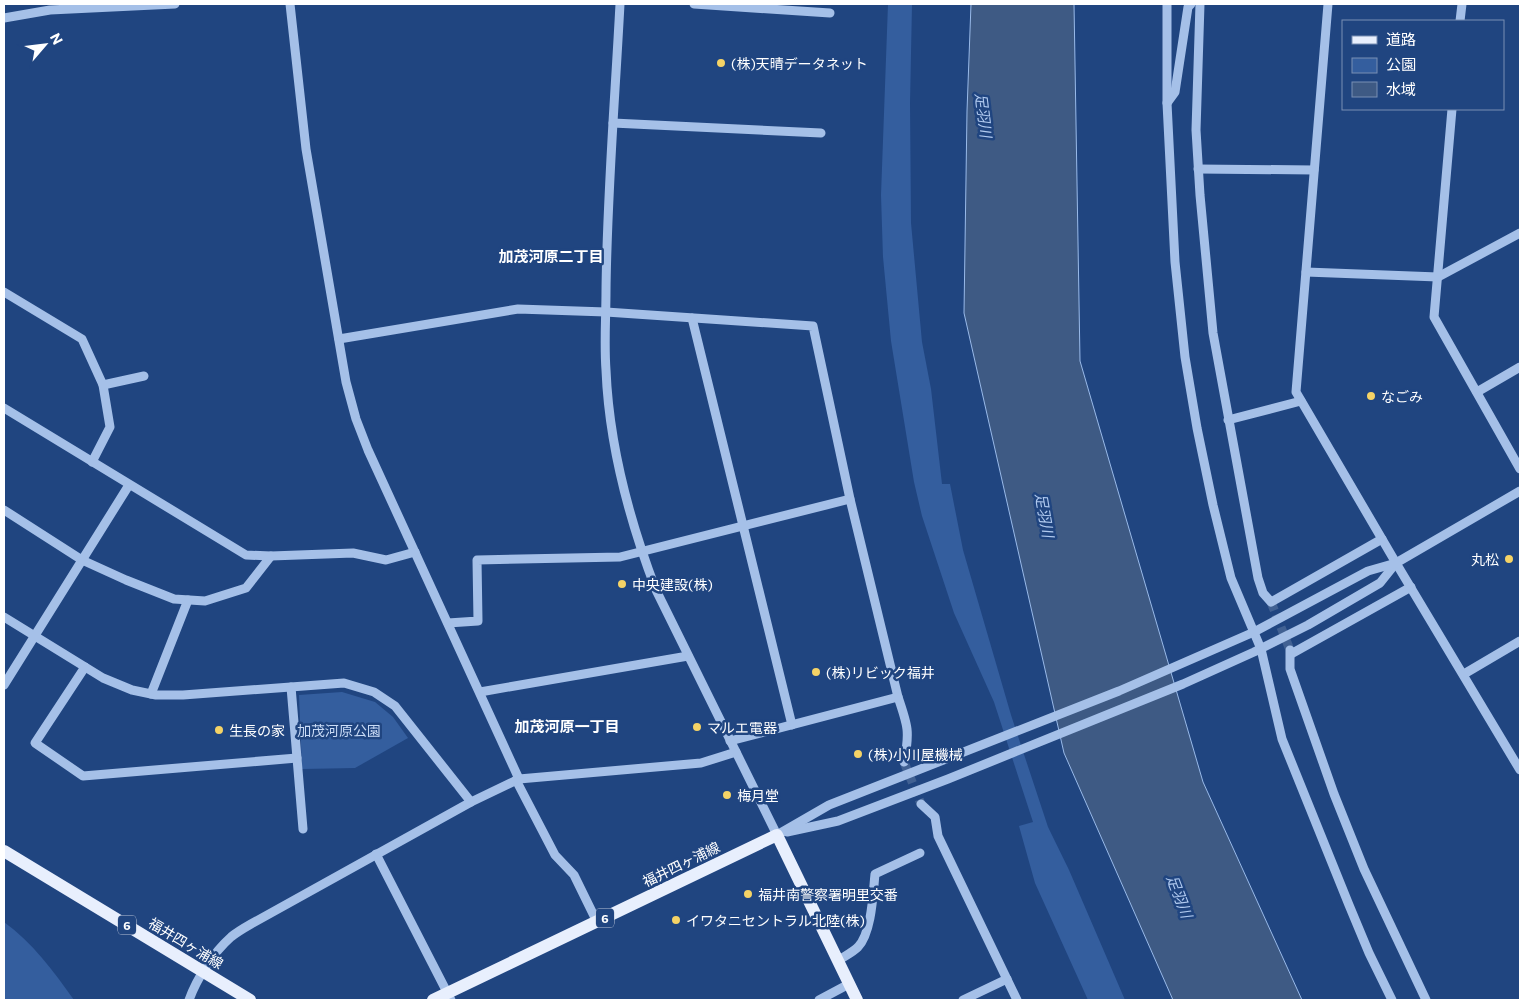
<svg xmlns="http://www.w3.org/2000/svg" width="1524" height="1004" font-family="Commissioner,'Noto Sans JP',sans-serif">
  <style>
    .green { fill: #345e9e }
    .water { fill: #3e5a84; stroke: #99bae9 }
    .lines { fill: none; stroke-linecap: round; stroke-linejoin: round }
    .minor-tunnel { stroke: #416193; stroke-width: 9; stroke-dasharray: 9 4.5; stroke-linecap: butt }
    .minor { stroke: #a5c0e8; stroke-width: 9 }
    .major { stroke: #e8effd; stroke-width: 12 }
    .poi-dot { fill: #f5d366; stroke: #204580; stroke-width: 2 }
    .labels { text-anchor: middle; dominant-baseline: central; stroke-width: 5; stroke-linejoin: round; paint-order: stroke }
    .shield { fill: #204580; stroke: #bcc7d9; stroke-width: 1 }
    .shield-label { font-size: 12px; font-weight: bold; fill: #fff }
    .poi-label { font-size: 14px; fill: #fff; stroke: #204580; text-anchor: start }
    .park-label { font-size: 14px; fill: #c9dbf6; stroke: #204580 }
    .street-label { font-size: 14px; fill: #fff; stroke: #204580 }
    .water-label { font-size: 15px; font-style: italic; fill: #b1caef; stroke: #204580 }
    .neighbourhood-label { font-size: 15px; font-weight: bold; fill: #fff; stroke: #204580 }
  </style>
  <rect width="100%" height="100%" fill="#204580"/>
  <g class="green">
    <polygon points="888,4 912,4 910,103 911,223 922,342 931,389 942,484 950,484 963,550 1011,715 1048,827 1069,870 1125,1000 1088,1000 1035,883 1019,826 1033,822 994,702 954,613 922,516 914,482 891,341 883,257 881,195"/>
    <polygon points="342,692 375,702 393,717 408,738 355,768 302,769 299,695"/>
    <path d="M4,922C32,942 54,972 74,1000H4Z"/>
  </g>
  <polygon class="water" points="971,4 1074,4 1080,361 1203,782 1302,1000 1173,1000 1064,753 964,313 967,111"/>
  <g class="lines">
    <g class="minor-tunnel">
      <polyline points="1271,602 1290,650"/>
      <polyline points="904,762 921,804"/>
    </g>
    <g class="minor">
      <polyline points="290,4 306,149 346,382 356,419 368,450 519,779"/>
      <path d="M620,4C615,99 607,195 606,291C606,317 604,344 606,370C609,444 630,522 656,590L777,835"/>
      <polyline points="694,4 830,13"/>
      <polyline points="1167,4 1167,103 1175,262 1185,357 1197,428 1213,505 1231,578 1261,649 1282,739 1349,905 1369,953 1392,1000"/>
      <polyline points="1200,4 1196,130 1200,195 1213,333 1258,578 1263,593 1271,602 1382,539"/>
      <polyline points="1328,4 1296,392 1396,563 1520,770"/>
      <polyline points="4,18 50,10 175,4"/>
      <polyline points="1460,21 1462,4"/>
      <polyline points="1167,103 1175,92 1188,7 1191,4"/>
      <polyline points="1452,109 1434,317 1520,469"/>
      <polyline points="613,123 821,133"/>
      <polyline points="1198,169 1314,170"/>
      <polyline points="1306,272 1438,277 1520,233"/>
      <polyline points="4,292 82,339 103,385 110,427 92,462"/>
      <polyline points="692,318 792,725"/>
      <path d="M339,339L518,309L606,312L813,326L850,499L898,697C908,726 910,732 904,762"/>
      <polyline points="103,385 144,376"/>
      <polyline points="1477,392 1520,367"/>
      <polyline points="4,408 246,555 271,556 353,553 386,560 415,552"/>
      <polyline points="1228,420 1301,401"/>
      <polyline points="4,510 82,560 126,580 174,599 205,601 246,588 271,556"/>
      <polyline points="4,617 103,678 132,690 156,695 183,695 344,683 374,692 395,706 471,802"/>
      <polyline points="448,623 478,621 477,560 620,557 850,499"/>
      <polyline points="1290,650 1290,669 1334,794 1364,869 1426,1000"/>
      <polyline points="1291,654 1411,587"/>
      <polyline points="85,667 35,743 83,776 297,758"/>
      <polyline points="1464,674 1520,641"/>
      <polyline points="4,685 129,485"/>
      <polyline points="291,687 303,829"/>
      <polyline points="480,692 688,656"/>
      <polyline points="151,694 188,600"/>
      <polyline points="730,741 898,697"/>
      <polyline points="516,780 555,855 574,875 597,922"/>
      <polyline points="921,804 935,817 938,836 1017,1000"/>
      <polyline points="787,832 838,821 948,779 1183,684 1254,652 1308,625 1380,583 1396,563"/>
      <polyline points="777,835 829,805 1119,691 1254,632 1368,571 1396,563 1520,491"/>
      <polyline points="376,854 451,1000"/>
      <path d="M839,960C845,956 853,952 858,947C872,932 873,893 875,874L920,853"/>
      <path d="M189,1000C197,978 213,953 231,937C237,932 244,928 251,924L471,802L519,779L701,763L736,752"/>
      <polyline points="819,1000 849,984"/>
      <polyline points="963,1000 1007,979"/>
    </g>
    <g class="major">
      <polyline points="4,851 250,1000"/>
      <polyline points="433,1000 777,835 857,1000"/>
    </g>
  </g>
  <g class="poi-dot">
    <circle cx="721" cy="63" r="5"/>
    <circle cx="1371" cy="396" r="5"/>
    <circle cx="1509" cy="559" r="5"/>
    <circle cx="622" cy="584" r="5"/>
    <circle cx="816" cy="672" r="5"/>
    <circle cx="697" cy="727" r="5"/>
    <circle cx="219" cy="730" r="5"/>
    <circle cx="858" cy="754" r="5"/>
    <circle cx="727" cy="795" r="5"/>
    <circle cx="748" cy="894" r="5"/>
    <circle cx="676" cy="920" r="5"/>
  </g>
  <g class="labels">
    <g class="shield">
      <rect x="596" y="908.5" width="18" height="19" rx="4"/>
      <rect x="118" y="915.5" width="18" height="19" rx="4"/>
    </g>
    <g class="shield-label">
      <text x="605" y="918">6</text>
      <text x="127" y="925">6</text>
    </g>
    <g class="poi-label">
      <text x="731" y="63">(株)天晴データネット</text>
      <text x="1381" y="396">なごみ</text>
      <text x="1499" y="559" text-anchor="end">丸松</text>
      <text x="632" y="584">中央建設(株)</text>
      <text x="826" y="672">(株)リビック福井</text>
      <text x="707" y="727">マルエ電器</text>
      <text x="229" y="730">生長の家</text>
      <text x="868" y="754">(株)小川屋機械</text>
      <text x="737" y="795">梅月堂</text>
      <text x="758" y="894">福井南警察署明里交番</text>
      <text x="686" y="920">イワタニセントラル北陸(株)</text>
    </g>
    <g class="park-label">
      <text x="339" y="730">加茂河原公園</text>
    </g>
    <g class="street-label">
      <text transform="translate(681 864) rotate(-26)">福井四ヶ浦線</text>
      <text transform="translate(186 943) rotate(31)">福井四ヶ浦線</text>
    </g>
    <g class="water-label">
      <text transform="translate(984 115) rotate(83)">足羽川</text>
      <text transform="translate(1045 515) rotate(80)">足羽川</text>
      <text transform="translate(1180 896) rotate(69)">足羽川</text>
    </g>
    <g class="neighbourhood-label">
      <text x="551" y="256">加茂河原二丁目</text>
      <text x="567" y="726">加茂河原一丁目</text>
    </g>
  </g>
  <rect width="1524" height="1004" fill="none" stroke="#ffffff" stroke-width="10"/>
  <rect x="1342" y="20" width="162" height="90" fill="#204580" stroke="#798fb3"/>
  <rect x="1352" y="36" width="25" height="8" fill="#e8effd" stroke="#798fb3"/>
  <text x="1386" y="45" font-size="15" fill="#ffffff">道路</text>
  <rect x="1352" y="58" width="25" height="15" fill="#345e9e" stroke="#798fb3"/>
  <text x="1386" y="70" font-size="15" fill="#ffffff">公園</text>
  <rect x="1352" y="82" width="25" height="15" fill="#3e5a84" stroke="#798fb3"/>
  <text x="1386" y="95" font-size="15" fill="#ffffff">水域</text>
  <g transform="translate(45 45) rotate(62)" stroke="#204580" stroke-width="4" paint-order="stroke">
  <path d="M0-4L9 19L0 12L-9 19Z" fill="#ffffff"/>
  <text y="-8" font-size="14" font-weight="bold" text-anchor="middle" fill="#ffffff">N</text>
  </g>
</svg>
